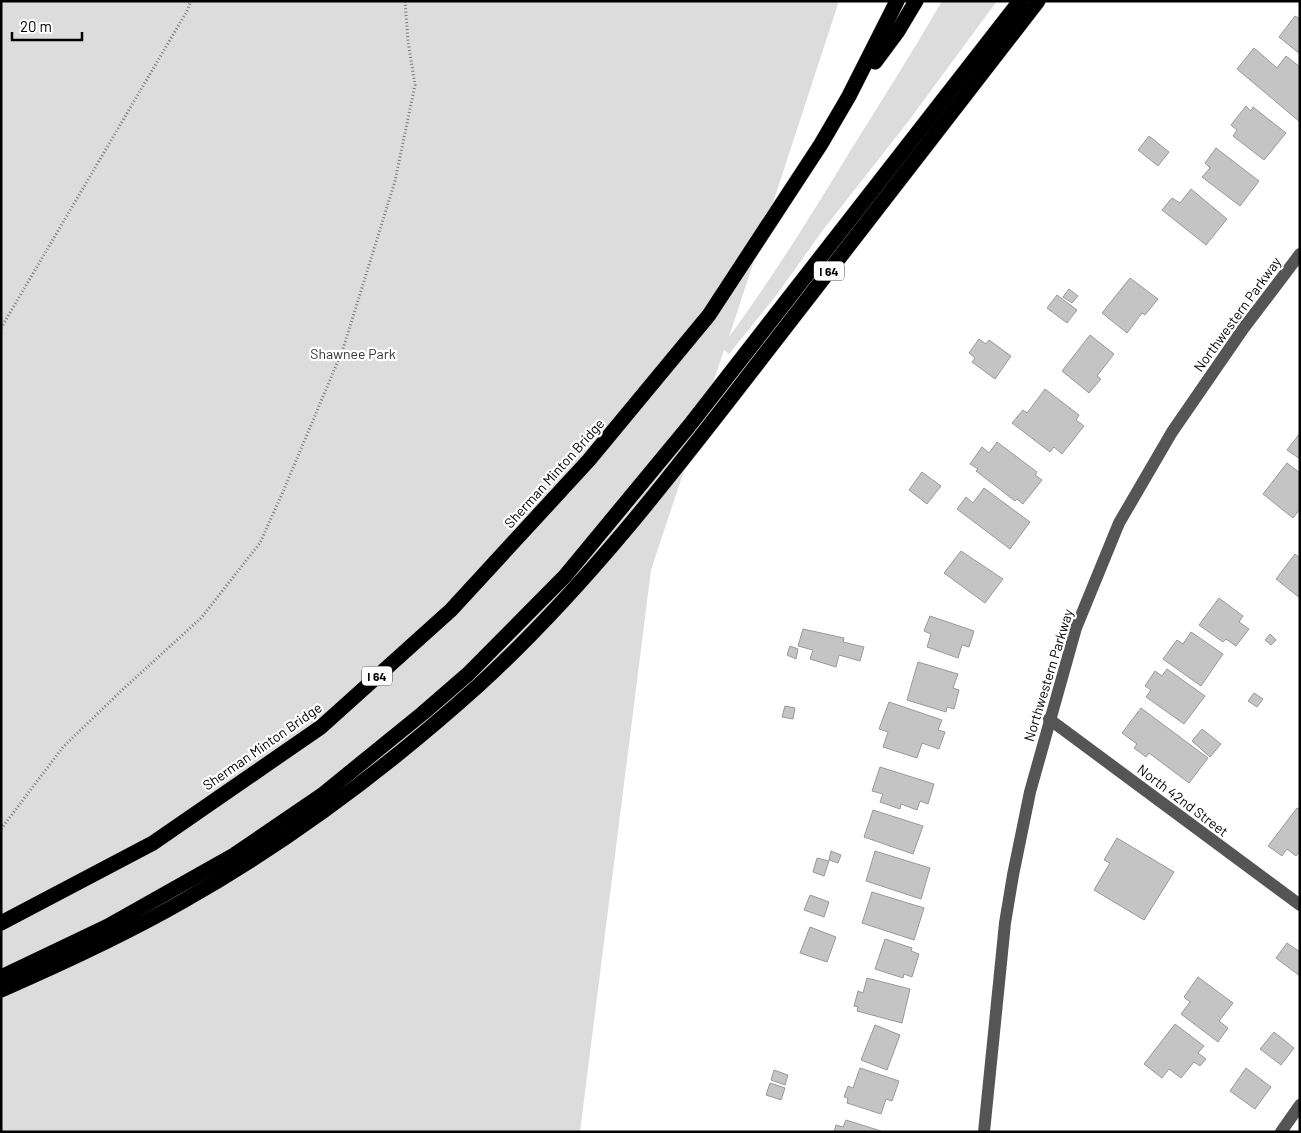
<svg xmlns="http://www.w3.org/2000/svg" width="1301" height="1133" font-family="Barlow,sans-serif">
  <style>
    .green { fill: #dcdcdc }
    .building { fill: #c4c4c4; stroke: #999 }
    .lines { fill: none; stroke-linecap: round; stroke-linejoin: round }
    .highway-casing { stroke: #dbdbdb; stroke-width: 16 }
    .path { stroke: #777; stroke-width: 3; stroke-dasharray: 1 2.5; stroke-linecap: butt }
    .minor { stroke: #555; stroke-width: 12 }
    .highway { stroke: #000; stroke-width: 15 }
    .labels { text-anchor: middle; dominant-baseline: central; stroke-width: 4.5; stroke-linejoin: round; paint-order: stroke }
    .shield { fill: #fff; stroke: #4c4c4c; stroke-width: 1 }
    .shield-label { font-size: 12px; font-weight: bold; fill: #000 }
    .street-label { font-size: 14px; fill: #000; stroke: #fff }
    .park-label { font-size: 14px; fill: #333; stroke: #fff }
  </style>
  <rect width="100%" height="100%" fill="#fff"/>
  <path class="green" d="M1,1H839L729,337C772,278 811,216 849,153C880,103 912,53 942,1H997L907,123L823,230L778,293L729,354L724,350L651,570L580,1132H1Z"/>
  <g class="building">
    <polygon points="1295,16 1300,19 1300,54 1279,37"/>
    <polygon points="1254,48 1277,68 1286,56 1300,67 1300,122 1237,69"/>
    <polygon points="1246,106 1251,111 1253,107 1286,133 1264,160 1233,136 1237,130 1231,125"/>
    <polygon points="1149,136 1169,152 1158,166 1138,150"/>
    <polygon points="1216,148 1259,181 1240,206 1202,177 1210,168 1205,163"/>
    <polygon points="1191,189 1227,219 1206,245 1162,210 1172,198 1180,203"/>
    <polygon points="1130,278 1158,299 1145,315 1142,313 1127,333 1102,313"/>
    <polygon points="1069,289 1078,296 1072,303 1063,297"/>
    <polygon points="1057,295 1077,310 1067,323 1047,308"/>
    <polygon points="1090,335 1114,354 1097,376 1101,379 1089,393 1062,371"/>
    <polygon points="979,339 986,344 989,340 1011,356 995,379 972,362 975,358 969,353"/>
    <polygon points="1045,389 1079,415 1076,420 1084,426 1062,454 1054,447 1050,452 1012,423 1023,410 1027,413"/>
    <polygon points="1300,433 1300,459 1287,450"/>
    <polygon points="997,442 1037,472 1035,475 1042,480 1023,504 1017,499 1015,501 976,471 978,469 970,464 982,447 989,453"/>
    <polygon points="1287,463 1300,473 1300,509 1293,518 1263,494"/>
    <polygon points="922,472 941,486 927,504 909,490"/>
    <polygon points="984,488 1030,522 1010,549 957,509 966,497 973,503"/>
    <polygon points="961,551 1003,579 985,603 944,573"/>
    <polygon points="1295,554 1300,558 1300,598 1276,579"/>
    <polygon points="1219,598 1243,616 1239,622 1249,629 1236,646 1226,639 1223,642 1199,625"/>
    <polygon points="930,616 974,631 969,647 962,645 958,658 927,647 931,634 924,631"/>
    <polygon points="803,629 844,638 843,642 864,647 860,661 839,655 836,667 810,659 813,650 798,646"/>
    <polygon points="1191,632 1223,654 1201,686 1163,659 1177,640 1183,644"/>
    <polygon points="1270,634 1276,640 1271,645 1265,640"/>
    <polygon points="790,646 798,649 796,659 787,655"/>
    <polygon points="918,662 958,674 953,688 959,690 954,709 947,707 946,712 907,700"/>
    <polygon points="1167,669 1205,696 1184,724 1146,697 1151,690 1145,686 1155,671 1162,676"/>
    <polygon points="1254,693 1263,699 1257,707 1248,701"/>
    <polygon points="889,702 942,720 938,730 945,732 939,749 922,743 917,758 883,747 888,732 879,729"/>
    <polygon points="785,706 795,708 793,719 782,717"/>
    <polygon points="1141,708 1208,758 1189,783 1149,753 1146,757 1134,748 1137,744 1122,733"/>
    <polygon points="1202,729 1221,744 1210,757 1192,741"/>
    <polygon points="880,767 934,784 928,804 920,801 917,810 901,804 900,809 880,802 883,794 872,791"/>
    <polygon points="1297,808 1300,809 1300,851 1296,856 1287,849 1282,856 1268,846"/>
    <polygon points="873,810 923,826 913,854 864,837"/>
    <polygon points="1117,838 1174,872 1144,920 1094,890 1110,863 1104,860"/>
    <polygon points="831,851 841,855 838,863 829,860"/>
    <polygon points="875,851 930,868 921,899 866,881"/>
    <polygon points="817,858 829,861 824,876 813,872"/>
    <polygon points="872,892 924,908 914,940 862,923"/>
    <polygon points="810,895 829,902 824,917 804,910"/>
    <polygon points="810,927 836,937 827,962 800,953"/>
    <polygon points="885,939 912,948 911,951 919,954 912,977 904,974 903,978 875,969"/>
    <polygon points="1287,943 1300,952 1300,976 1276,958"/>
    <polygon points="1198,977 1233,1003 1219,1021 1228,1028 1218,1042 1181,1014 1190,1002 1184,997"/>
    <polygon points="867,978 910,989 902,1023 857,1011 858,1007 854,1006 858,991 863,993"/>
    <polygon points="1175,1024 1204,1046 1198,1053 1206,1059 1200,1066 1194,1062 1181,1078 1169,1069 1162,1078 1144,1064"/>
    <polygon points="875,1025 900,1035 887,1070 861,1060"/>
    <polygon points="1274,1032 1294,1048 1281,1065 1260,1049"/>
    <polygon points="860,1068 899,1081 892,1101 886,1099 881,1114 847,1103 848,1098 844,1097 848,1086 853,1088"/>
    <polygon points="1246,1068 1271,1087 1255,1109 1230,1091"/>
    <polygon points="774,1070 788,1075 785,1085 771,1080"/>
    <polygon points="770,1083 785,1088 781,1100 766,1095"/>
    <polygon points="846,1120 881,1131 881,1132 834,1132 836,1125 843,1127"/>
  </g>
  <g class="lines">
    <defs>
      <g id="highway">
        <polyline points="875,62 898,31 916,1"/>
        <polyline points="1,923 153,843 321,727 451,610 589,460 709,315 821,144 849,96 897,1"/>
        <polyline points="1,977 108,926 234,855 322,795 423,713 468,674 565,576 689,426 1020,1"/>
        <path d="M1,990C63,963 126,934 185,900C291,840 389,766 479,685C586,587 673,473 761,359C853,240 946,121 1038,1"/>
      </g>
    </defs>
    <use href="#highway" class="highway-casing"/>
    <g class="path">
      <polyline points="1,328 187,11 191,1"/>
      <polyline points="1,829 63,747 120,692 201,618 260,543 282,494 343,349 395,181 415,85 408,41 405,1"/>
    </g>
    <g class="minor">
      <polyline points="1049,719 1300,905"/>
      <polyline points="984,1132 1005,923 1013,875 1030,792 1076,628 1119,523 1172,432 1243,329 1300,254"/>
      <polyline points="1281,1132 1300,1105"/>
    </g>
    <use href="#highway" class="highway"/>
  </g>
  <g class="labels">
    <g class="shield">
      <rect x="814" y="261.5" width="30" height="19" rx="4"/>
      <rect x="362" y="666.5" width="30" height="19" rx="4"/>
    </g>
    <g class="shield-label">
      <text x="829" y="271">I 64</text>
      <text x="377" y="676">I 64</text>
    </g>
    <g class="street-label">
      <text transform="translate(1237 314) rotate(-54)">Northwestern Parkway</text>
      <text transform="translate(554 473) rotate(-48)">Sherman Minton Bridge</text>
      <text transform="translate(1048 675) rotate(-73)">Northwestern Parkway</text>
      <text transform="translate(262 746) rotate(-35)">Sherman Minton Bridge</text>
      <text transform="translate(1183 800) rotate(37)">North 42nd Street</text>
    </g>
    <g class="park-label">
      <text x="353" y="353">Shawnee Park</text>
    </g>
  </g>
  <rect width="1301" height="1133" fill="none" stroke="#000000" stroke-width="5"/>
  <path d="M12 32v8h70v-8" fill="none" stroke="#000000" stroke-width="2.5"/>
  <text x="20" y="32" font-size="15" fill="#000000" stroke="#ffffff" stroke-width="4" paint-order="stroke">20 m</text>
</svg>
